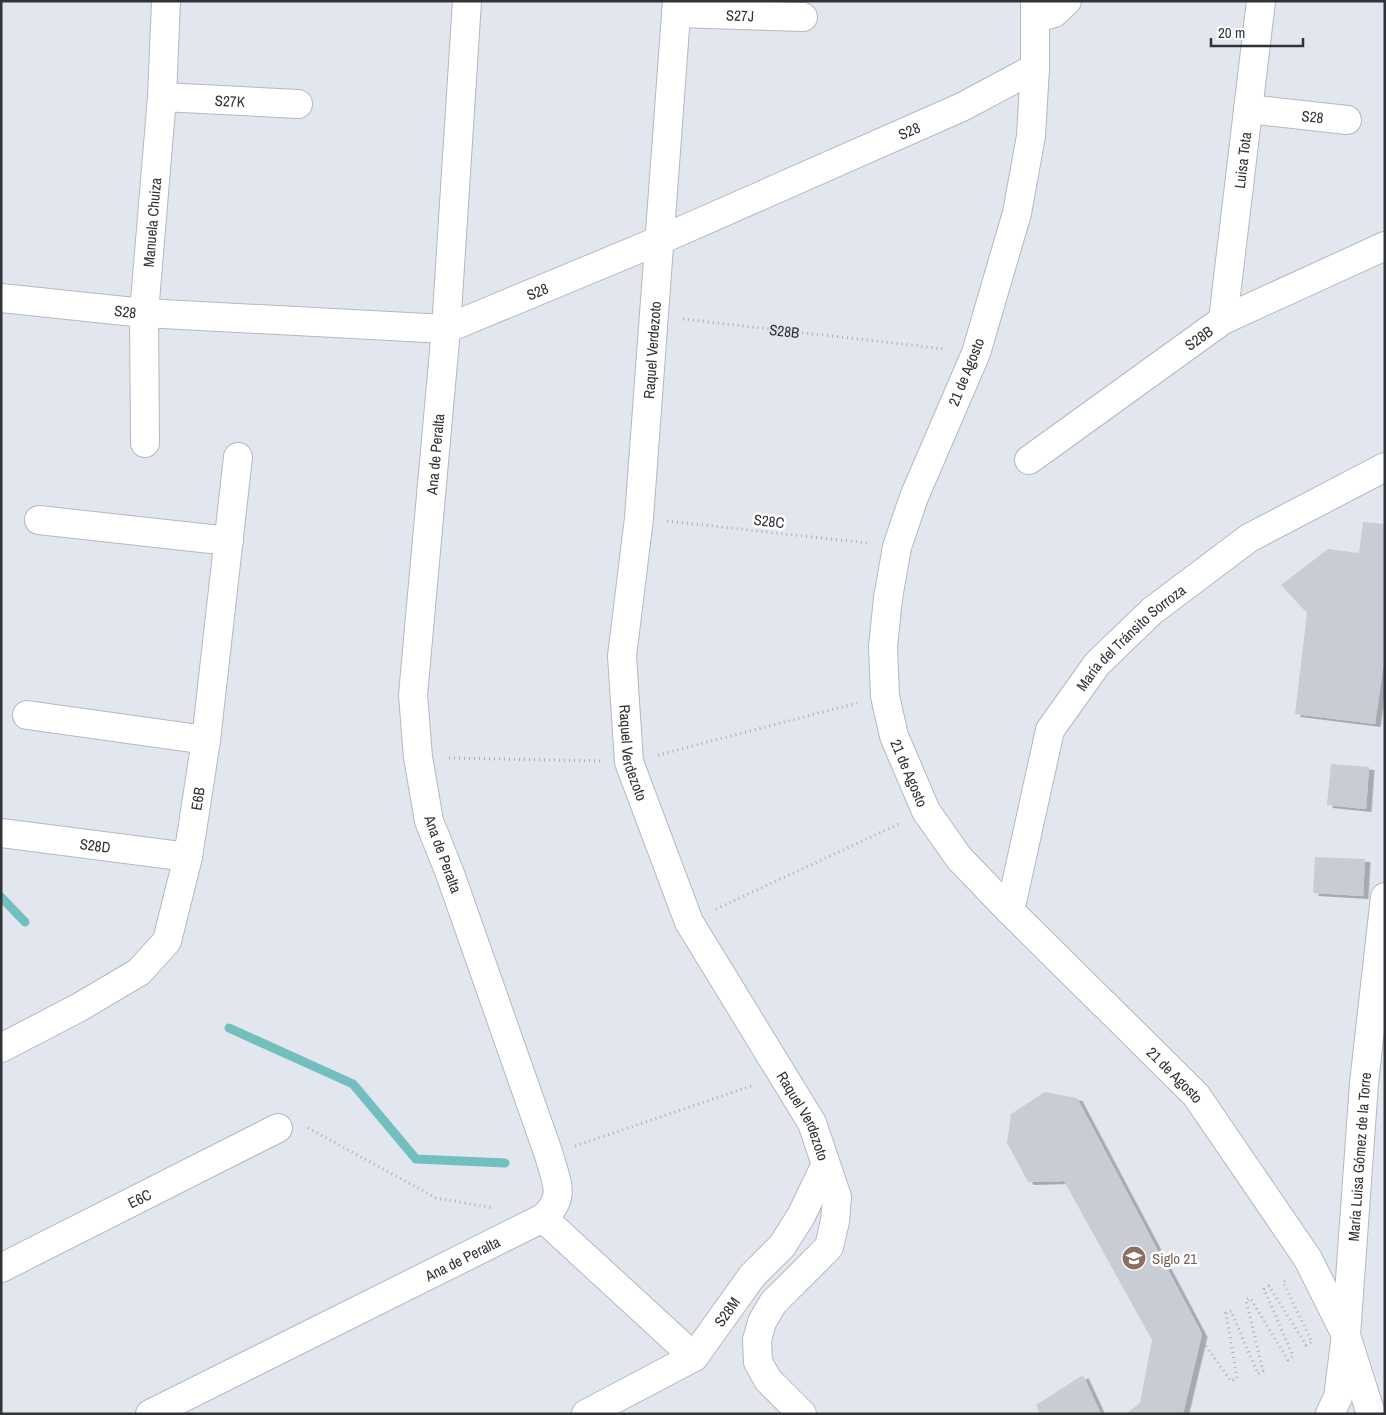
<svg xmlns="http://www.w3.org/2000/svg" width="1386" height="1415" font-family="'Archivo Narrow',sans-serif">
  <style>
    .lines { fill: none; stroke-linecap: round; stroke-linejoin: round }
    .stream { stroke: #73bfc0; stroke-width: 9 }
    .building { fill: #c8cdd5; filter: url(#shadow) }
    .minor-casing { stroke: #b3b9c0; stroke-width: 30 }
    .tertiary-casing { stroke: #b3b9c0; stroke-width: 30 }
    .path { stroke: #abafb5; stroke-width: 3; stroke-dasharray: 1 4; stroke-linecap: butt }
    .minor { stroke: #fff; stroke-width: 28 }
    .tertiary { stroke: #fff; stroke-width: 28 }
    .labels { text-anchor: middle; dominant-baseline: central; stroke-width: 5; stroke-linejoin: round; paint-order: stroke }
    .street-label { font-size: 15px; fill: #313336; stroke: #fff }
    .education-label { font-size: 15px; fill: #785e54; stroke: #fff; text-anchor: start }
  </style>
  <defs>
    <filter id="shadow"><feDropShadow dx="5.5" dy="3" stdDeviation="0" flood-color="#0004"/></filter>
  </defs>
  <rect width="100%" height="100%" fill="#e2e7ef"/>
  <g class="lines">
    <g class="stream">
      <polyline points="1,897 25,922"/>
      <polyline points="229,1028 353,1084 416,1159 505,1163"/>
    </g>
  </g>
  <g class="building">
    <polygon points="1363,522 1385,524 1385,654 1375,724 1295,714 1307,613 1281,585 1328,549 1359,553"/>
    <polygon points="1331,764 1369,767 1366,809 1327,805"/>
    <polygon points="1315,857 1365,859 1363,896 1313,893"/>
    <polygon points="1045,1092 1077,1098 1202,1334 1183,1414 1126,1414 1140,1403 1152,1340 1064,1181 1028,1182 1007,1143 1011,1114"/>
    <polygon points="1083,1375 1101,1414 1040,1414 1036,1405"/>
  </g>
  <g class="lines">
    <defs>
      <g id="minor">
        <path id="s2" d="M677,1L639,518L622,656L629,762L689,922L812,1123L837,1197L835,1221L829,1247L773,1303L762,1322L757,1340L758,1362L768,1380L802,1414"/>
        <path id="s3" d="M676,13L803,17"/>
        <polyline points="1037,18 1054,13 1067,1"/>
        <path id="s4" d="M162,97L298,104"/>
        <path id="s5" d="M1248,109L1347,120"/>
        <path id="s6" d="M1,298L144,313L446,329L658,241L962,107L1035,68"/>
        <path id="s7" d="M1223,320L1261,1"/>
        <path id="s8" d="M145,443L144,313L162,97L166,1"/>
        <path id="s9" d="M1029,460L1223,320L1385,246"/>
        <polyline points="39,520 229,541"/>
        <polyline points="27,715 206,740"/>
        <path id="s10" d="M1,833L188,857"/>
        <path id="s11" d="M1010,911L1050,730L1097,664L1152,611L1249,538L1385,467"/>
        <path id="s12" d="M1,1048L78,1008L139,972L167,941L188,857L206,740L238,457"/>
        <polyline points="543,1218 694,1357"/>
        <path id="s13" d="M1,1268L278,1128"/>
        <path id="s14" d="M150,1414L543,1218C567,1197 556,1182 549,1155L449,871L429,821L418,757L413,695L446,329L467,1"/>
        <path id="s15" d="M586,1414L694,1357L752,1276L782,1246L801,1216L825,1166"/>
        <path id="s16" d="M1330,1414L1338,1397L1346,1335L1364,1083L1385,897"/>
      </g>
      <g id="tertiary">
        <path id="s17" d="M1035,1V68L1031,136L1017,213L976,353L914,497L897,547L888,598L883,647L885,696L894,736L926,811L959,858L1010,911L1196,1095L1308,1259L1346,1335L1371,1414"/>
      </g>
    </defs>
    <use href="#minor" class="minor-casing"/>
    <use href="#tertiary" class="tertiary-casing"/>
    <g class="path">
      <path id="s1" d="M683,319L945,349"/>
      <polyline points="667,521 867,543"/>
      <polyline points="658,755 857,703"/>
      <polyline points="449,758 600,761"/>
      <polyline points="716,909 901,823"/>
      <polyline points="308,1128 436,1198 493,1208"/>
      <polyline points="575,1146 754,1085"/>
      <polyline points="1203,1342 1231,1381 1237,1378 1226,1313 1231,1311 1258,1374 1263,1371 1246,1300 1250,1298 1288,1360 1293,1356 1264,1289 1269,1286 1306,1345 1312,1342 1283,1282 1285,1281"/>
    </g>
    <use href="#minor" class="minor"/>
    <use href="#tertiary" class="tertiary"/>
  </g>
  <defs>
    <symbol id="university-disc" viewBox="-11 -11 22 22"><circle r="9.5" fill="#8d6e63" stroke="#fff"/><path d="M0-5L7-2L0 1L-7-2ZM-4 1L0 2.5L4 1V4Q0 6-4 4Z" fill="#fff"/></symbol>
  </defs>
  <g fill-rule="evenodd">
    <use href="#university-disc" x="1120" y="1244" width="28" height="28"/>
  </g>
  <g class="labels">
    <g class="street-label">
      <text stroke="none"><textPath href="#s3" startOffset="64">S27J</textPath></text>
      <text stroke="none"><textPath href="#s4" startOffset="68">S27K</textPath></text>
      <text stroke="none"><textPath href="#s5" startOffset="65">S28</textPath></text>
      <text stroke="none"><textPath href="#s6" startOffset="950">S28</textPath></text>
      <text stroke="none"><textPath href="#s7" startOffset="161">Luisa Tota</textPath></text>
      <text stroke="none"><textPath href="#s8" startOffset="221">Manuela Chuiza</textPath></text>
      <text stroke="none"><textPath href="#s6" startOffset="545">S28</textPath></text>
      <text stroke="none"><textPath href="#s6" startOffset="125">S28</textPath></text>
      <text stroke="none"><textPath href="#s1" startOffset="102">S28B</textPath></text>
      <text stroke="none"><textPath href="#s9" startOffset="209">S28B</textPath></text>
      <text transform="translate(652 350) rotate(-86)">Raquel Verdezoto</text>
      <text transform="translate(966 372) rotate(-68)">21 de Agosto</text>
      <text stroke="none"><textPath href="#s14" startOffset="1232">Ana de Peralta</textPath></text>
      <text transform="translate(769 521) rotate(6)">S28C</text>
      <text stroke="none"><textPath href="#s11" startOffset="309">María del Tránsito Sorroza</textPath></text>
      <text stroke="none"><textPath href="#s2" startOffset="755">Raquel Verdezoto</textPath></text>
      <text stroke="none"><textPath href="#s17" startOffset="800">21 de Agosto</textPath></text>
      <text stroke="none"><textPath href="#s12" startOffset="345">E6B</textPath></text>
      <text stroke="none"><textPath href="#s10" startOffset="95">S28D</textPath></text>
      <text transform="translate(443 854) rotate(70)">Ana de Peralta</text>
      <text stroke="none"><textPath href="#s17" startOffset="1205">21 de Agosto</textPath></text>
      <text stroke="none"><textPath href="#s2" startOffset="1160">Raquel Verdezoto</textPath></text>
      <text stroke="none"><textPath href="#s16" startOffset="260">María Luisa Gómez de la Torre</textPath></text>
      <text stroke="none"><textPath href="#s13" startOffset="155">E6C</textPath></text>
      <text stroke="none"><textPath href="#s14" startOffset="349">Ana de Peralta</textPath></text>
      <text stroke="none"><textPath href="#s15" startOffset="178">S28M</textPath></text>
    </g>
    <g class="education-label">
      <text x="1152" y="1258">Siglo 21</text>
    </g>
  </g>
  <rect width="1386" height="1415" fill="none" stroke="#313336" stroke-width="5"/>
  <path d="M1211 38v8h92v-8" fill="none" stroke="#313336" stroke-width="2.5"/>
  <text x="1218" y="38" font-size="15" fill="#313336" stroke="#ffffff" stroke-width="4" paint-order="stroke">20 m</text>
</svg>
